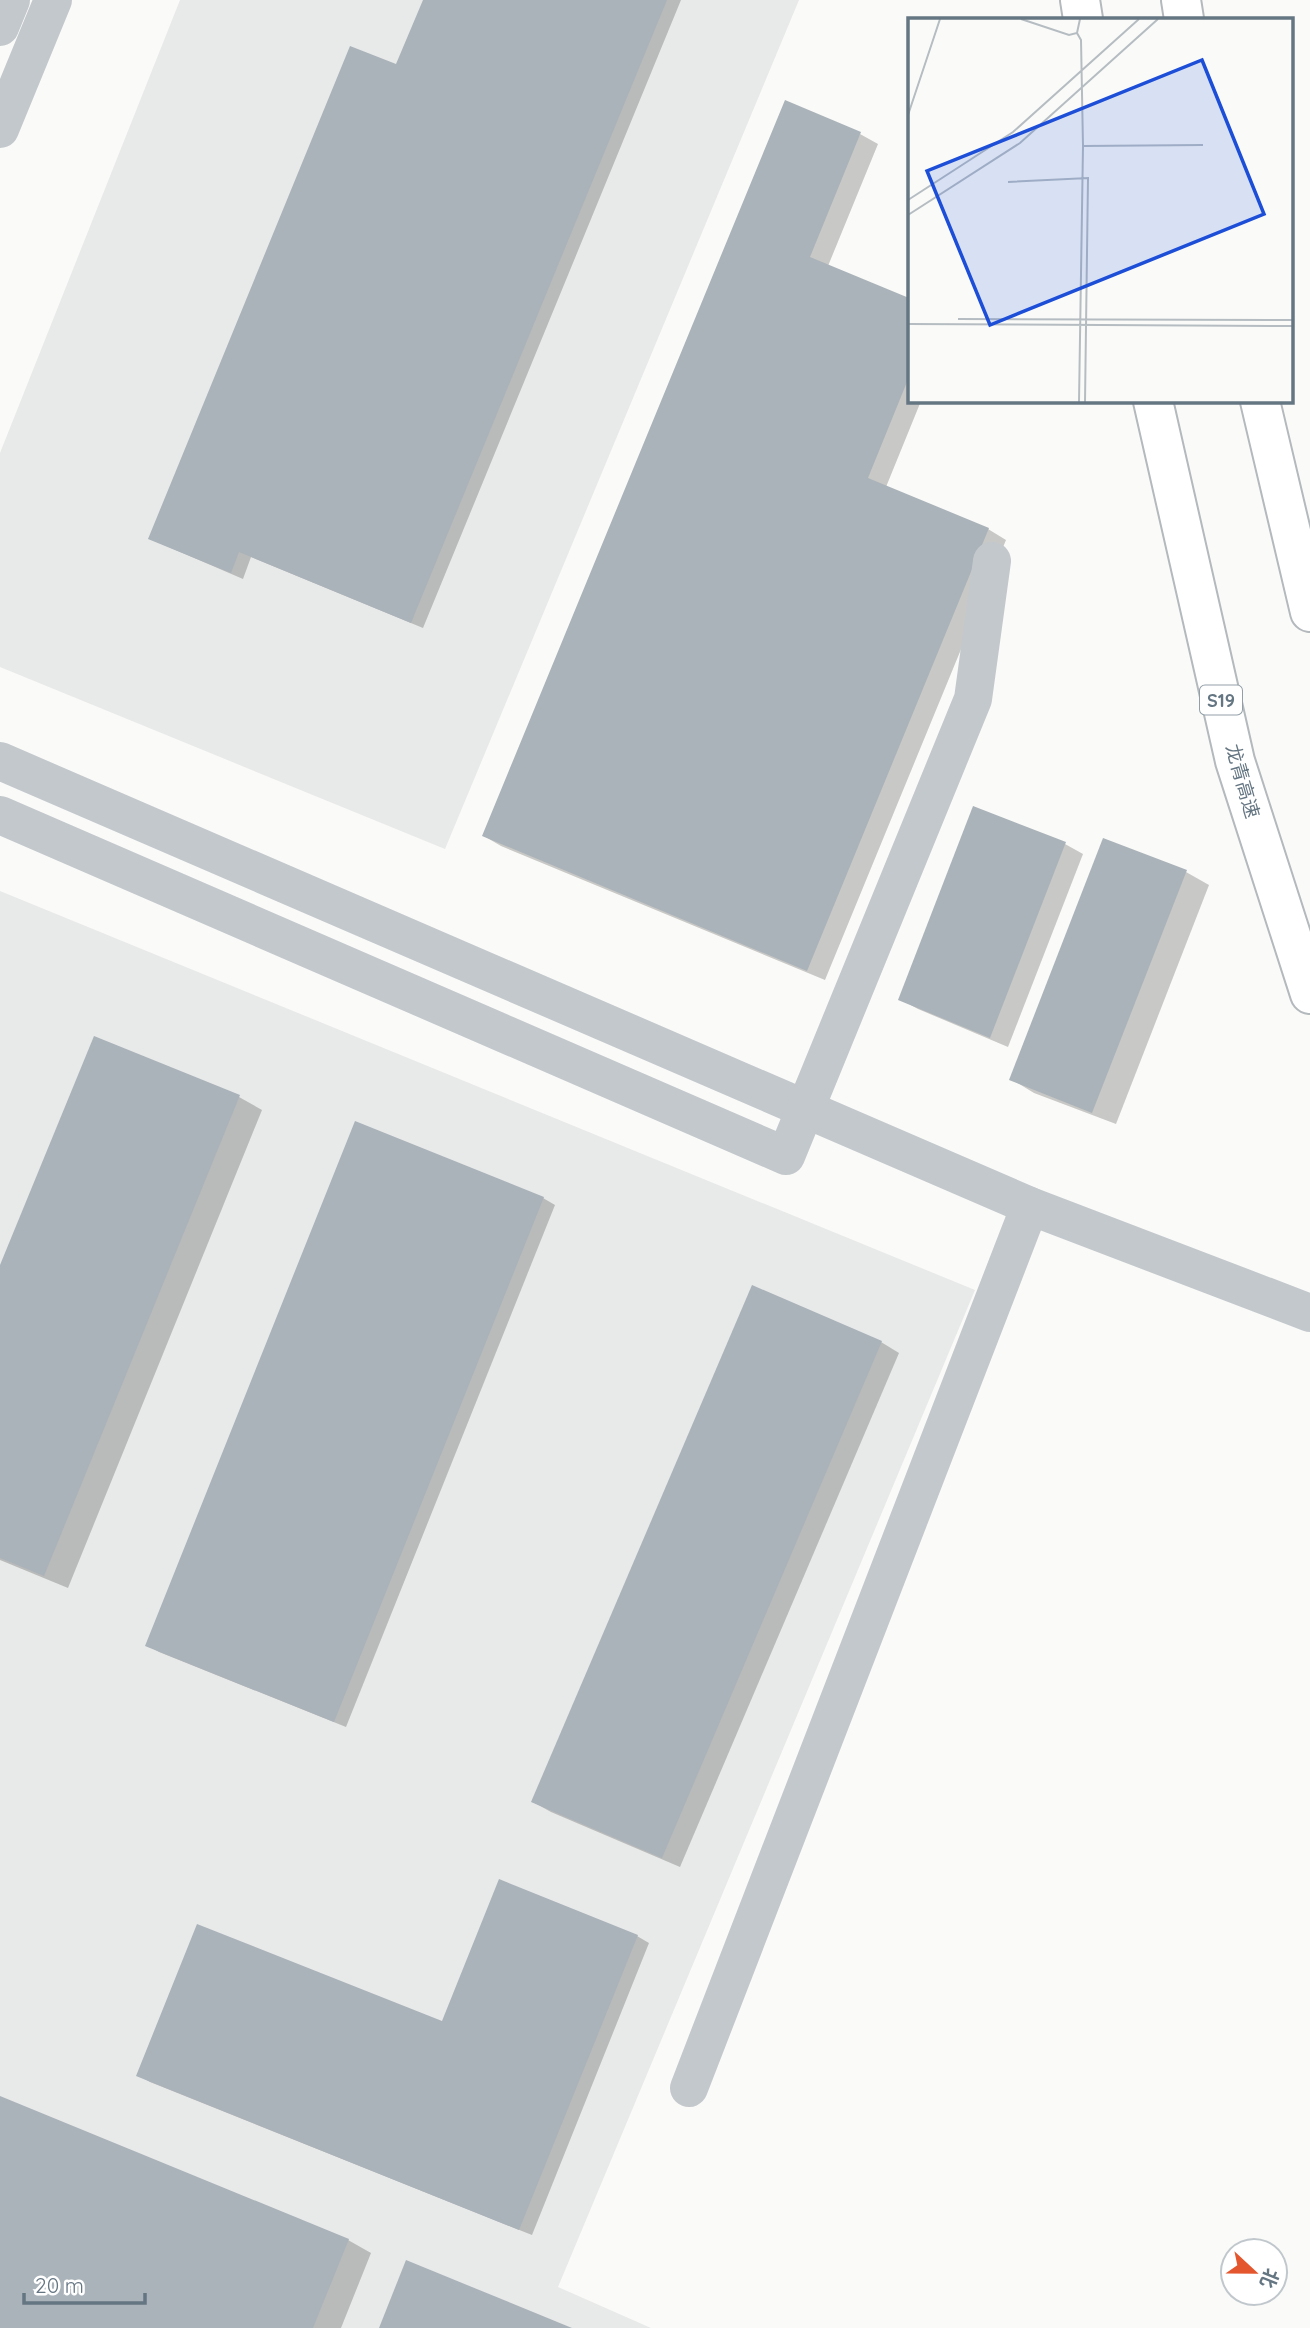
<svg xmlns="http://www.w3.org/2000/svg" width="1310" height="2328" font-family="Quicksand,'Noto Sans SC',sans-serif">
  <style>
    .built { fill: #e8e9e9 }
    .shadow { fill: #0003 }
    .building { fill: #aab3b9 }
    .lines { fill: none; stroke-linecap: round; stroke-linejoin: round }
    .highway-casing { stroke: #b4b9bd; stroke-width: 42 }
    .minor { stroke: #c3c8cc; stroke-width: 38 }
    .highway { stroke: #fff; stroke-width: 38 }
    .labels { text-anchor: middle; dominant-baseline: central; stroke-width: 7; stroke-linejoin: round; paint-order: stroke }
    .shield { fill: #fff; stroke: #939fa8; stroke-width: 2 }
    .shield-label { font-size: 18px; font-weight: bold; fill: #657683 }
    .street-label { font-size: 19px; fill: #657683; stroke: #fff }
    .inset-road { fill: none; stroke: #b5bdc2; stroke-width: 2 }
    .view { fill: #1d4ed8; fill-opacity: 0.15; stroke: #1d4ed8; stroke-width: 3.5 }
    .inset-edge { fill: none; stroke: #657683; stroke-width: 3.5 }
  </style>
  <rect width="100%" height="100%" fill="#fafaf8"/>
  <g class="built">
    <polygon points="180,0 799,0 445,849 0,667 0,453"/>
    <polygon points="0,891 975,1290 558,2287 651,2328 0,2328"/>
  </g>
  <g class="shadow">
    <polygon points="425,0 681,0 423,628 251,557 243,579 150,539 397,67"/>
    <polygon points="860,134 878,144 828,266 909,300 909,401 921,401 886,487 988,529 1006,540 825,980 501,846 484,836"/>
    <polygon points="1065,844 1083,854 1008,1047 918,1009 900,999"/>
    <polygon points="1186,872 1209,885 1116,1124 1034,1093 1011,1079"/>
    <polygon points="95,1038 239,1097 262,1110 68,1588 0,1560 0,1270"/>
    <polygon points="543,1198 555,1205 346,1727 159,1652 147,1645"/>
    <polygon points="881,1342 899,1353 680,1867 551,1812 533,1802"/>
    <polygon points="637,1936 649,1943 532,2235 150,2082 139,2076 443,2024"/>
    <polygon points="0,2097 348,2240 371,2253 341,2328 0,2328"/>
  </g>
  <g class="building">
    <polygon points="423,0 667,0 411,623 239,552 231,573 148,539 350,46 396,64"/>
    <polygon points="785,100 861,132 810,257 909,298 909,377 868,478 989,528 807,971 482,836"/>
    <polygon points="973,806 1066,842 990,1038 898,1000"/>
    <polygon points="1103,838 1187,870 1092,1113 1009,1080"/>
    <polygon points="94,1036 240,1095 44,1576 0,1558 0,1265"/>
    <polygon points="355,1121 544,1197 334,1722 145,1646"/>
    <polygon points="752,1285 882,1341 662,1858 531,1802"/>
    <polygon points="499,1879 638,1935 519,2230 136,2076 197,1924 442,2021"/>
    <polygon points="0,2096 349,2239 313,2328 0,2328"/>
    <polygon points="406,2260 572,2328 379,2328"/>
  </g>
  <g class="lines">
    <defs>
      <g id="highway">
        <polyline points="1080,0 1083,19"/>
        <polyline points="1181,0 1184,19"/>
        <polyline points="1153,401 1235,761 1310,994"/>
        <polyline points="1260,401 1310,612"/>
      </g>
    </defs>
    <use href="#highway" class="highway-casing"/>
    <g class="minor">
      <polyline points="0,27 11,0"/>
      <polyline points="0,129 53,0"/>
      <polyline points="0,761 1030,1206 1310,1313"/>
      <polyline points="0,815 786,1156 973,699 992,561"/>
      <polyline points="689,2088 1030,1206"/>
    </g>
    <use href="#highway" class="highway"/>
  </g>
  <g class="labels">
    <rect class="shield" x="1200" y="685.5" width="42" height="29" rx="5"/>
    <g class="shield-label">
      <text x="1221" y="700">S19</text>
    </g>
    <g class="street-label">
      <text transform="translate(1243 781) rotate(74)">龙青高速</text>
    </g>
  </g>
  <g transform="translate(908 18)">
    <rect width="385" height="385" fill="#fafaf8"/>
    <path class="inset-road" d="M113,1L161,17L169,15L172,1M169,15L173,22L175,128L171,384M0,97L32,1M175,128L295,127M100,164L180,160L177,384M0,182L105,114L231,1M0,197L112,125L250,1M50,301L385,302M0,306L385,308"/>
    <path class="view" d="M294,42L356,196L82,307L19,153Z"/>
    <rect width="385" height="385" class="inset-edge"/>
  </g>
  <g transform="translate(1254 2272) rotate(112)"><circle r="33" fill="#ffffff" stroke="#c1c8cd" stroke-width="2"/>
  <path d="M0-5L12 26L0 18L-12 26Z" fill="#e4572e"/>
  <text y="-10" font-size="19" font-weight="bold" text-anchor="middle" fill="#657683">北</text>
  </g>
  <path d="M24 2293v10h121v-10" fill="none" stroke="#657683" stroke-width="3.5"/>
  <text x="35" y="2293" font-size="21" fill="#657683" stroke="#ffffff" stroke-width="5" paint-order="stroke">20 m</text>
</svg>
